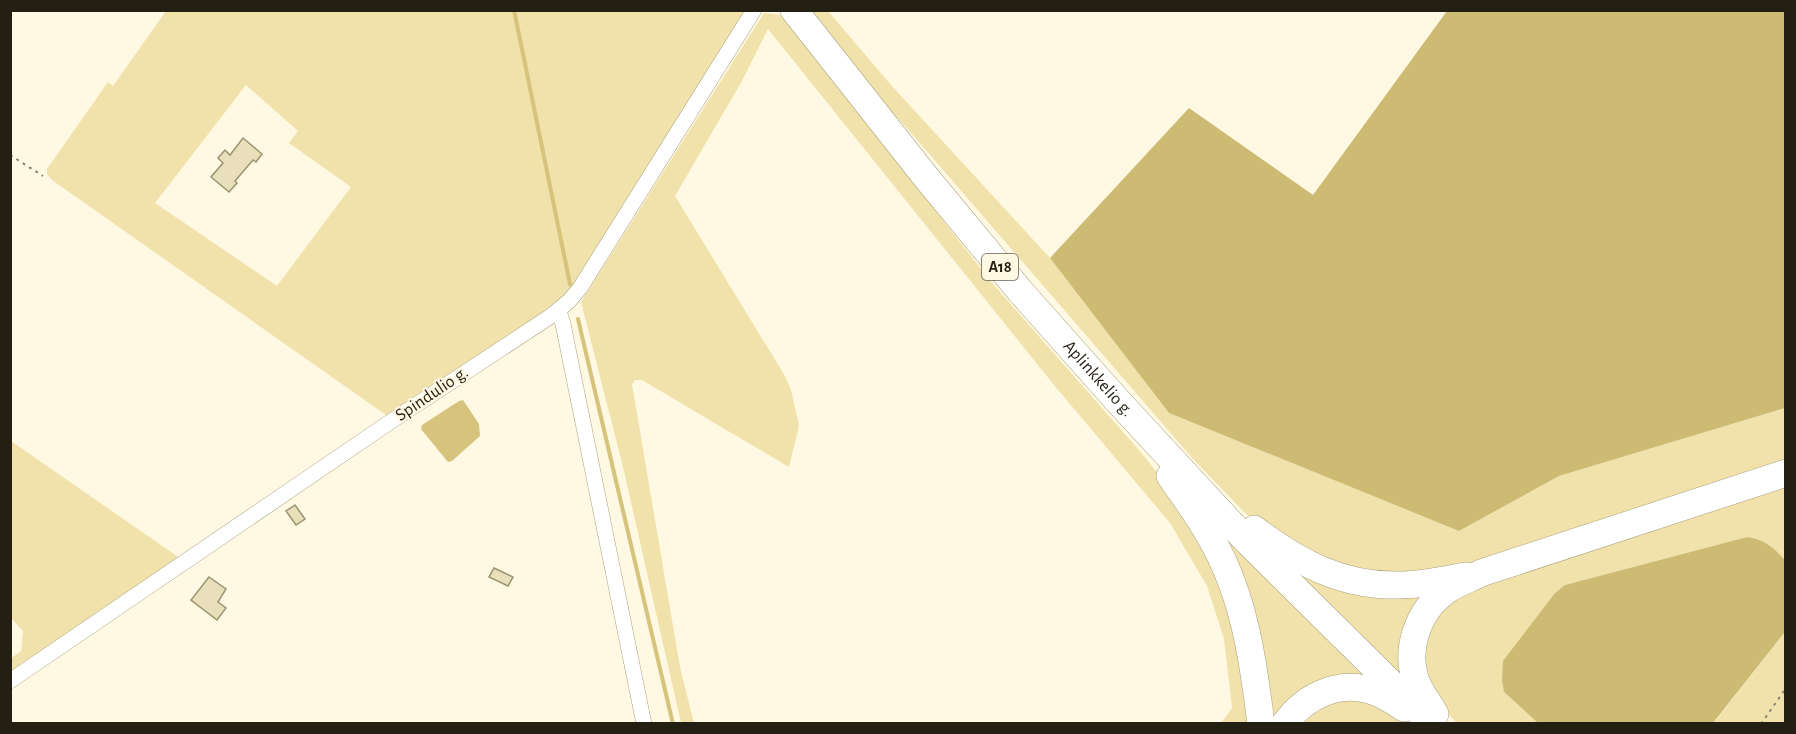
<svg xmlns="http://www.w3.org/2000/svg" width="1796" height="734" font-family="'Alegreya Sans',sans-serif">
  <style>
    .green { fill: #f1e2ab; fill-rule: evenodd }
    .forest { fill: #cdba73 }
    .water { fill: #d6c37c }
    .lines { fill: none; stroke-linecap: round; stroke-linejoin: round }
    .stream { stroke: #d6c37c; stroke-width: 4 }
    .building { fill: #e9dfbb; stroke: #9c9371; stroke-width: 1.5 }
    .street-casing { stroke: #aaa07e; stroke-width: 16 }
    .highway-casing { stroke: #aaa07e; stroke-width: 28 }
    .path { stroke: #8b8675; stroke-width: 2; stroke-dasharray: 3 4.5; stroke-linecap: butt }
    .street { stroke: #fff; stroke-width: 15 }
    .highway { stroke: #fff; stroke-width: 27 }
    .labels { text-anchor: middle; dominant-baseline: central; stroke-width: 4.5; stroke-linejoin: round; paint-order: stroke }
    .shield { fill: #fff9e3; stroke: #656051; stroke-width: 1.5 }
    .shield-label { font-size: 16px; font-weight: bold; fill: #231f12 }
    .street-label { font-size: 18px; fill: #231f12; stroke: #fff9e3 }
  </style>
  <rect width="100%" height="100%" fill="#fff9e3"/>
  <g class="green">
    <path d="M166,11H746L631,192L577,280L565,295L533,319L393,414L386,415L52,180L47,174V169L108,82L113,86ZM246,85L298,131L289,143L351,187L277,286L155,203Z"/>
    <polygon points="808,11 828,11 891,85 1050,258 1169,413 1459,531 1559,476 1785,408 1785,464 1483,565 1374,580 1268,532 1245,513 1193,459 905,126 865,84"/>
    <polygon points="764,13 782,15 993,284 1145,457 1188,513 1229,592 1254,723 1221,723 1232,708 1224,639 1207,586 1170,523 1054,385 768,29 742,81 675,196 785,376 791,390 799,426 789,467 642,380 635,380 632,384 680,667 694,723 681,723 623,467 581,302"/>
    <polygon points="11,441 181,559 11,673 10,659 21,651 23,631 11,618"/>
    <path d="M1780,488H1785V560C1774,548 1764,539 1747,537L1565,585L1555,593L1504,692L1538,723H1457L1436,702L1426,686L1421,632L1454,594Z"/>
    <polygon points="1210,519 1378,686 1275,723"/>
    <polygon points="1282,562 1440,587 1406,684"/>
    <polygon points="1785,632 1786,719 1783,723 1713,724"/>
    <polygon points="1352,694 1397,717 1404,723 1293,724 1302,711"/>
  </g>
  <g class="forest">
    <polygon points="1447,11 1785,11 1785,408 1559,476 1459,531 1169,413 1050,258 1189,108 1313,195"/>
    <path d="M1747,537C1764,539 1774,548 1785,560V632L1713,723H1538L1504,692L1502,680L1503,661L1555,593L1565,585Z"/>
  </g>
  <polygon class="water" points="463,400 479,424 480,436 452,461 448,462 421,429 422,425 459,401"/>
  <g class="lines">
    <g class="stream">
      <polyline points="514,10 570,284"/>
      <polyline points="578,319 673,724"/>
    </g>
  </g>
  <g class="building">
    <polygon points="243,138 262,154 256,162 253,160 235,181 237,183 229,192 211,177 223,163 218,158 225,150 230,155"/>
    <polygon points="295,505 305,519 296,525 286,511"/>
    <polygon points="494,568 513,577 508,586 489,577"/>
    <polygon points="209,577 226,589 218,602 226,608 217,620 191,600"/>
  </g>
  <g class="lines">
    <defs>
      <g id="street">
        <polyline points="559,311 563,324 644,724"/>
        <polyline points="10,681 390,422 551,316 569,301 580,288 754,10"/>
      </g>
      <g id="highway">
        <path id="s1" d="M794,10L925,176L1020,291L1116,399L1248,542L1432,724"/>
        <path d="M1170,476C1184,496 1199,516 1211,538C1244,595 1253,659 1261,724"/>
        <path d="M1254,529C1299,563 1343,587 1401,585C1422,585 1444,580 1465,576"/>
        <path d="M1435,714C1430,705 1423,696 1418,686C1403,652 1417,611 1447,590C1457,583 1470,579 1481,573L1786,473"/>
        <path d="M1285,724C1305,695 1341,679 1375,692C1386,696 1395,702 1404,708"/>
      </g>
    </defs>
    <use href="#street" class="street-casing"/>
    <use href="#highway" class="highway-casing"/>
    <g class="path">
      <polyline points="10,155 43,176"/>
      <polyline points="1761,724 1786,688"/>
    </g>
    <use href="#street" class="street"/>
    <use href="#highway" class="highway"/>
  </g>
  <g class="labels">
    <rect class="shield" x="982" y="254" width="36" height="26" rx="4.5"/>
    <g class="shield-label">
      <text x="1000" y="267">A18</text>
    </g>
    <g class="street-label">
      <text stroke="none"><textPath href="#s1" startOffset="478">Aplinkkelio g.</textPath></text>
      <text transform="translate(432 394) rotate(-34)">Spindulio g.</text>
    </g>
  </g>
  <rect width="1796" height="734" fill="none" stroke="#231f12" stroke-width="24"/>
</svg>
